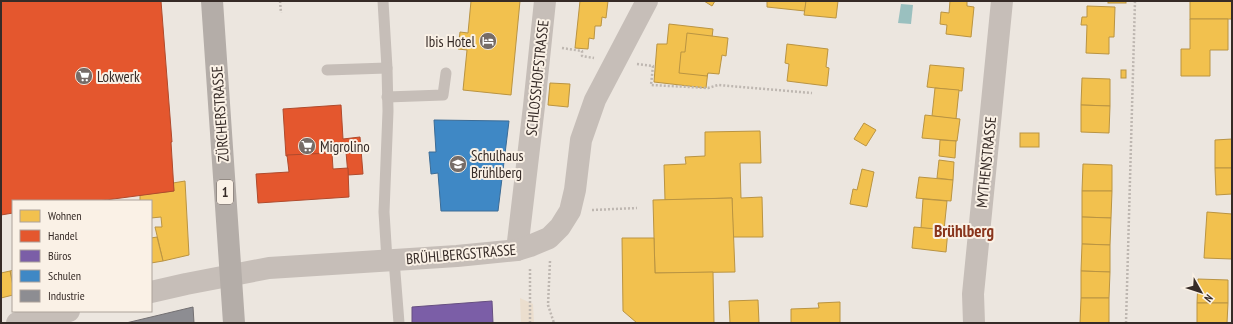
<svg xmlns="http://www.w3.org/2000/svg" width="1233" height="324" font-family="'PT Sans Narrow',sans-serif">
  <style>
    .plaza { fill: #ebdece }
    .water { fill: #9ac0bf }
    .homes { fill: #f2c14e; stroke: #ba9442 }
    .shops { fill: #e4572e; stroke: #b04a2c }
    .offices { fill: #7b5ea7; stroke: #664f81 }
    .schools { fill: #3f88c5; stroke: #3c6c96 }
    .industry { fill: #8d8d92; stroke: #737072 }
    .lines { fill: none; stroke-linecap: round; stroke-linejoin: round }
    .path { stroke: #beb7b1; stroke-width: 2.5; stroke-dasharray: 2 2; stroke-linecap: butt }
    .lane { stroke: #c6beb8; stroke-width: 11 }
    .street { stroke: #c6beb8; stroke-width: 22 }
    .primary { stroke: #b4ada8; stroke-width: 22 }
    .labels { text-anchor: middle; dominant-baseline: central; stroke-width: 4; stroke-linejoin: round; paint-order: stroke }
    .shield { fill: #faf1e6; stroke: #716660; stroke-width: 1 }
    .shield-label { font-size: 14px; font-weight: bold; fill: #362b27 }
    .poi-label { font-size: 15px; fill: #362b27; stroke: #faf1e6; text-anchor: start }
    .street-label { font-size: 15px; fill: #362b27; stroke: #faf1e6 }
    .quarter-label { font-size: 17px; font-weight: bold; fill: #89351c; stroke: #faf1e6 }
  </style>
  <rect width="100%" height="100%" fill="#ece6df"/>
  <polygon class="plaza" points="520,298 533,304 534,323 521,323"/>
  <polygon class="water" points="901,4 913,5 911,24 898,23"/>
  <g class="homes">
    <polygon points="471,1 520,1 511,95 463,90 467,50 458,49 460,32 468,33"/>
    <polygon points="580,1 608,1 606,18 602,17 601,26 595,26 594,39 589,38 588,49 575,48"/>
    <polygon points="704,1 715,1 712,6"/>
    <polygon points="767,1 806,1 805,11 767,7"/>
    <polygon points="806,1 838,1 836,18 804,15"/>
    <polygon points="950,1 967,1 967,6 974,7 971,37 946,34 947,25 940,24 941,12 949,13"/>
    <rect x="1108" y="1" width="18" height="2"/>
    <rect x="1190" y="1" width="42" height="18"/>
    <polygon points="1087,6 1115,7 1114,37 1109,37 1109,54 1086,53 1087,25 1081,25 1082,17 1087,17"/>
    <polygon points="1190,19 1228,19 1228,50 1210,50 1210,76 1181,76 1181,49 1190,49"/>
    <polygon points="669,24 713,29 706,88 654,82 657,44 667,44"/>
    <polygon points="687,33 728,38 726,56 722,55 719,74 708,73 707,76 679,73 681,52 685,52"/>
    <polygon points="787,44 828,49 826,67 829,68 827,86 787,81 789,64 785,63"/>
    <polygon points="930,65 964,68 962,91 927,87"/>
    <rect x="1121" y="70" width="5" height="8"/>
    <polygon points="1082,78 1110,79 1110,106 1081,105"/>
    <polygon points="550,83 570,84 568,107 548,105"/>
    <polygon points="935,88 959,90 956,119 932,116"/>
    <polygon points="1081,105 1110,106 1109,133 1081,132"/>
    <polygon points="925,115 960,119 957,141 922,138"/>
    <polygon points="864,123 876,130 866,146 854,139"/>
    <polygon points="760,131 761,163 740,163 741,198 762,197 763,237 733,237 732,198 665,200 664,165 686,164 685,157 705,156 705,132"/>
    <rect x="1020" y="133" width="19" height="14"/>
    <polygon points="1232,139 1232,168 1215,168 1215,140"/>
    <polygon points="940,140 956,141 955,158 939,156"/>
    <polygon points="939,160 954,162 953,180 937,178"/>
    <polygon points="1083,164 1112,165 1112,191 1082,191"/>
    <polygon points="1215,168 1232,168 1232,194 1216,195"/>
    <polygon points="862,169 874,172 867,207 850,204 853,189 857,190"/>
    <polygon points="919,177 953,180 951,201 916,198"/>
    <polygon points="185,181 189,255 163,261 155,227 162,227 161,217 151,218 151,201 140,201 140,195 174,191 173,183"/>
    <polygon points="1082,191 1112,191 1111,218 1082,217"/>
    <polygon points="732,198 735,272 655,273 653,200"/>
    <polygon points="923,199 947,201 944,230 921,228"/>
    <polygon points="1207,212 1232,214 1232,259 1204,258"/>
    <polygon points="1082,217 1111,218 1110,245 1082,244"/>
    <polygon points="914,227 948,230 946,252 912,248"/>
    <polygon points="157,237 163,261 151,263 151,238"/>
    <polygon points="622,238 654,238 655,273 713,272 714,323 637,323 623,311"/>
    <polygon points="1082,244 1110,245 1110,272 1081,271"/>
    <polygon points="13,270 13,286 10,271"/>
    <polygon points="10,271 13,286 13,295 1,298 1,273"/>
    <polygon points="1081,271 1110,272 1109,298 1081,298"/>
    <polygon points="1198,279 1228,280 1228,303 1197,303"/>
    <polygon points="1081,298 1109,298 1109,323 1080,323"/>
    <polygon points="758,300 759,323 730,323 729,301"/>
    <polygon points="840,302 840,323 791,323 791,309 819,308 818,303"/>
    <polygon points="1197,303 1228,303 1227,323 1197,323"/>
  </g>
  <g class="shops">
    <polygon points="1,1 161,1 172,142 171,142 174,191 98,201 13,201 13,213 1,215"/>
    <polygon points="341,105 343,139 360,137 363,174 348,175 346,152 286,156 283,109"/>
    <polygon points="332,153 333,169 348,168 349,197 258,203 256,174 289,172 287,155"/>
  </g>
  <polygon class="offices" points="492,301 493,323 412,323 412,307"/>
  <polygon class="schools" points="434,120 509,121 498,211 441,211 438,173 431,174 429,152 436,152"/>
  <polygon class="industry" points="193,307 194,323 126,323"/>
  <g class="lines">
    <g class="path">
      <polyline points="280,1 281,13"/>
      <polyline points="562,48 582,51 582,56 594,58"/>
      <polyline points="637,64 653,66 651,85 708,88 718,85 812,93"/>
      <polyline points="592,210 637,208"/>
      <polyline points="550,261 548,305 554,323"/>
      <polyline points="281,322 281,323"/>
      <polyline points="530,323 530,267"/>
      <polyline points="1126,323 1135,1"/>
    </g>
    <g class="lane">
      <polyline points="383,1 387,68 388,111 384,212 387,260"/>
      <polyline points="327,70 387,68"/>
      <polyline points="387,97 443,95 446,73"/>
      <polyline points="394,260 399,323"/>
    </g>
    <g class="street">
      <polyline points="517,250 534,106 545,1"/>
      <polyline points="151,292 186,284 269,268 457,256 517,250 530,246 549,238 560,227 570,211 575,190 581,140 595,100 647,1"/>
      <polyline points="17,323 69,311"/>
      <polyline points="974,323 973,294 1002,1"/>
    </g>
    <polyline class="primary" points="212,1 234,323"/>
  </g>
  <defs>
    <symbol id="hotel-disc" viewBox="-11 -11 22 22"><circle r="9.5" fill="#766c67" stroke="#faf1e6"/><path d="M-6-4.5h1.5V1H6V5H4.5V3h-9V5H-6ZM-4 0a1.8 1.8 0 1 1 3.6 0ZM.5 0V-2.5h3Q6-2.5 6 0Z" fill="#fff"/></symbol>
    <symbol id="supermarket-disc" viewBox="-11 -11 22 22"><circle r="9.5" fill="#766c67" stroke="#faf1e6"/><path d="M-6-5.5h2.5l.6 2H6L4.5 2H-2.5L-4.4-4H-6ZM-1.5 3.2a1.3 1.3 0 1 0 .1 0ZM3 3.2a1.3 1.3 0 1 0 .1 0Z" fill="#fff"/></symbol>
    <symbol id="school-disc" viewBox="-11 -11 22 22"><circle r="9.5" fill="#766c67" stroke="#faf1e6"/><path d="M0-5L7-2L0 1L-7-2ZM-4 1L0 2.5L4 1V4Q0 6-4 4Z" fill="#fff"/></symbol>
  </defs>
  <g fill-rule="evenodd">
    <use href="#hotel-disc" x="478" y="31" width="20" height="20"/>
    <use href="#supermarket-disc" x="74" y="66" width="20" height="20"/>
    <use href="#supermarket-disc" x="297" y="136" width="20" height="20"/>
    <use href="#school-disc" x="448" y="154" width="20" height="20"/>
  </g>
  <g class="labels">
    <rect class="shield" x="217" y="180" width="16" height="24" rx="3"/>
    <g class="shield-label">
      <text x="225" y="192">1</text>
    </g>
    <g class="poi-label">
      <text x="475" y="41" text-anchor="end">Ibis Hotel</text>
      <text x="97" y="76">Lokwerk</text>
      <text x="320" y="146">Migrolino</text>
      <text x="471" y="155">Schulhaus<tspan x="471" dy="17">Brühlberg</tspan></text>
    </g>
    <g class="street-label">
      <text transform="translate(537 78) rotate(-84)">SCHLOSSHOFSTRASSE</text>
      <text transform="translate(220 114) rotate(-94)">ZÜRCHERSTRASSE</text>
      <text transform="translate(986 162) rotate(-84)">MYTHENSTRASSE</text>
      <text transform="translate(461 254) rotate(-5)">BRÜHLBERGSTRASSE</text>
    </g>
    <g class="quarter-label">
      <text x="964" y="231">Brühlberg</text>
    </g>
  </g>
  <rect width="1233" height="324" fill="none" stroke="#362b27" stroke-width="4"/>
  <rect x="12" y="200" width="140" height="112" fill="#faf1e6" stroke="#aca29a"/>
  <rect x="20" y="210" width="20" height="12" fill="#f2c14e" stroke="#aca29a"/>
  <text x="48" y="220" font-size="12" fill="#362b27">Wohnen</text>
  <rect x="20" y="230" width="20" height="12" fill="#e4572e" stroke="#aca29a"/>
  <text x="48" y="240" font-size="12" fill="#362b27">Handel</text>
  <rect x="20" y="250" width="20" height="12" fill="#7b5ea7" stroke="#aca29a"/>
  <text x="48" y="260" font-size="12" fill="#362b27">Büros</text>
  <rect x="20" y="270" width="20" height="12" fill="#3f88c5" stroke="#aca29a"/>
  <text x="48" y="280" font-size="12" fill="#362b27">Schulen</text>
  <rect x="20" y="290" width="20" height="12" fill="#8d8d92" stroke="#aca29a"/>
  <text x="48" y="300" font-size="12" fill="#362b27">Industrie</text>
  <g transform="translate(1201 292) rotate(129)" stroke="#faf1e6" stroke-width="3" paint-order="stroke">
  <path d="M0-3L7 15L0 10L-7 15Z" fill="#362b27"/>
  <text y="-6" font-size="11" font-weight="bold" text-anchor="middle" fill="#362b27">N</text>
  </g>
</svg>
